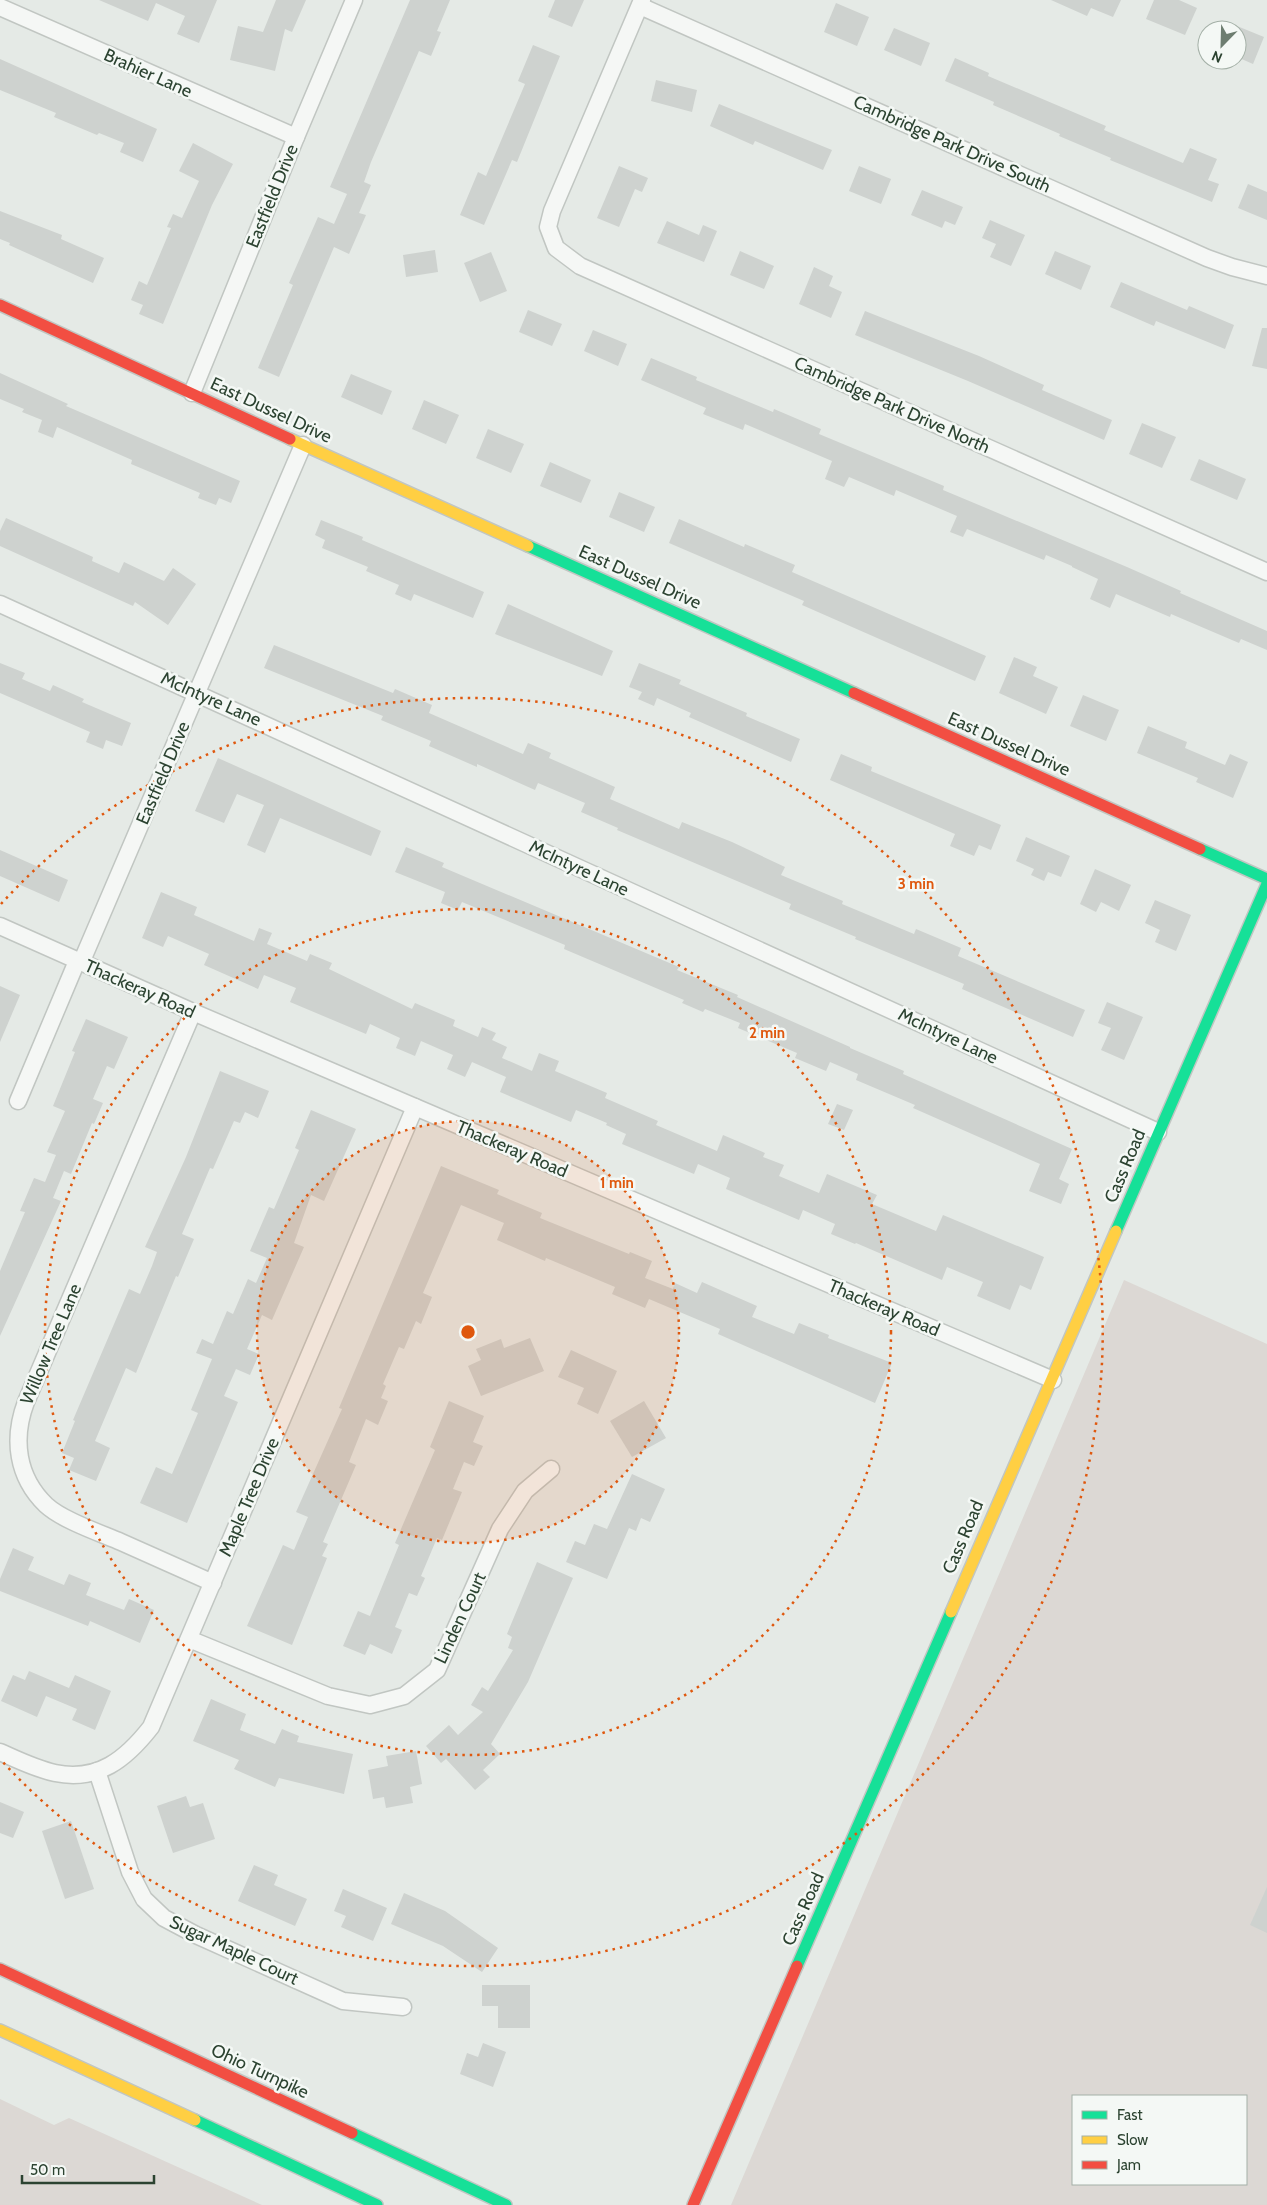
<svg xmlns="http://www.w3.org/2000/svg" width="1267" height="2205" font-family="Cabin,sans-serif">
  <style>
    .green { fill: #dcd8d4; fill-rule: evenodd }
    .building { fill: #ced2cf }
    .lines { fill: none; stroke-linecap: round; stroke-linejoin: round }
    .street-casing { stroke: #c1c6c2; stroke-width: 19 }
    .fast-casing { stroke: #c1c6c2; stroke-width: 14 }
    .slow-casing { stroke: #c1c6c2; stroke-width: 14 }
    .jam-casing { stroke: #c1c6c2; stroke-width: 14 }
    .street { stroke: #f5f7f5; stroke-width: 16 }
    .fast { stroke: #16e098; stroke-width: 11 }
    .slow { stroke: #ffcf43; stroke-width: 11 }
    .jam { stroke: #f24e42; stroke-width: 11 }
    .ring { fill: none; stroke: #df580e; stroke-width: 2.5; stroke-dasharray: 2.5 5 }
    .labels { text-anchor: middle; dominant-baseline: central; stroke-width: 5; stroke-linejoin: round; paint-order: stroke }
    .street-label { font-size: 18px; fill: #2c4331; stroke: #f4f8f5 }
    .centre { fill: #df580e; stroke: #f4f8f5; stroke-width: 2.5 }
    .ring-label { font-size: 15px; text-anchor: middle; font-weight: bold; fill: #df580e; stroke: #f4f8f5; stroke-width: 5; stroke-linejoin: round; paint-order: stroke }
  </style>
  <rect width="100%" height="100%" fill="#e5eae6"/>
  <g class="green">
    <path d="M1124,1280L1267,1344V2205H731ZM1073,2096H1246V2184H1073Z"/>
    <polygon points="0,2099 54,2125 69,2118 262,2205 0,2205"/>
  </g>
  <g class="building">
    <polygon points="99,0 217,0 199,43 177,34 185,16 156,3 148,21"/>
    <polygon points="276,0 306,0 292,32 285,29 275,71 230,60 238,26 263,32"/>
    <polygon points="410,0 450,0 437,31 441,32 431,56 419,51 371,162 364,182 371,185 359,213 366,215 349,254 334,247 279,377 258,368 293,285 289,283 318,217 334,224 347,194 330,187"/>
    <polygon points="555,0 584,0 572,27 548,17"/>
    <polygon points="1051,0 1121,0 1113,17 1091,8 1087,16"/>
    <polygon points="1154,0 1179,0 1197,8 1185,35 1146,19"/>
    <polygon points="836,3 869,17 857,46 824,32"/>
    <polygon points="1237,26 1264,37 1253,64 1237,57"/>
    <polygon points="894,28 930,43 921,66 884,50"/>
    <polygon points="533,45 560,56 517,162 512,160 484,225 460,215 478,172 486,176 525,84 518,81"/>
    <polygon points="955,58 989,73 988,76 1106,126 1104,130 1183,163 1190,148 1217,159 1208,180 1219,184 1212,202 1110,160 1111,158 1059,136 1060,134 993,105 994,102 945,81"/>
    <polygon points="0,59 157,129 143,162 120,152 124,143 99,133 97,135 54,117 56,113 0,90"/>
    <polygon points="656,80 697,90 692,112 651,101"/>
    <polygon points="719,104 832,150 823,170 755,141 753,145 710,126"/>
    <polygon points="193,143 233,164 212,205 163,324 139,314 143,305 131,300 139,281 147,285 171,228 167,227 173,214 182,218 199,181 179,171"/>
    <polygon points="619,166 648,178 642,192 635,189 619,227 597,218"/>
    <polygon points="859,166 891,179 881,204 849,191"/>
    <polygon points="1248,184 1267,192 1267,220 1238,208"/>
    <polygon points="922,190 963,207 955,225 945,221 942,228 911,215"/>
    <polygon points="0,211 62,235 61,239 104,258 93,283 9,245 10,243 0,239"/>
    <polygon points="990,220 1025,235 1011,266 990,257 996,244 982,238"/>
    <polygon points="667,221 699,235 703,225 717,231 704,262 657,243"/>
    <polygon points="435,250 438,272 406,277 403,255"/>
    <polygon points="740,251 774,266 764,289 730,275"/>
    <polygon points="1055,251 1091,266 1081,290 1045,274"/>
    <polygon points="491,252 507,291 480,302 464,263"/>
    <polygon points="814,267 833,276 829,286 842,292 831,318 799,304"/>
    <polygon points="1121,282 1187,310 1189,306 1234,325 1225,349 1156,321 1154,326 1110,307"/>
    <polygon points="528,310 562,324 552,346 519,332"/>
    <polygon points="865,311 979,356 1044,385 1042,390 1112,420 1104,440 968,381 855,335"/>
    <polygon points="1262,328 1267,328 1267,369 1252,366"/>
    <polygon points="593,330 627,344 618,366 584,351"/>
    <polygon points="651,358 697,377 696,380 773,412 774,409 821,429 819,434 944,486 943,490 1127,567 1181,591 1180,593 1267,631 1267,650 1241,639 1239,643 1171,614 1170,617 1116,594 1110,608 1090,599 1098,579 1072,567 1072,566 1046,555 1044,560 967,529 963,537 950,532 957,516 896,490 894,496 849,477 844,487 825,479 832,461 745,424 743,430 703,414 706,408 641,380"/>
    <polygon points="0,373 68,404 66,406 240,481 231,503 219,498 216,505 198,498 200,493 131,464 132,460 57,427 53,438 38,432 42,420 22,412 24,409 0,399"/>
    <polygon points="351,374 392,391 382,415 341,397"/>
    <polygon points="424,400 459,415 446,444 412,429"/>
    <polygon points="1142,423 1176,437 1162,468 1129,454"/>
    <polygon points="488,429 524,444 511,473 476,458"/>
    <polygon points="1199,459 1246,479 1237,500 1190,480"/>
    <polygon points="550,462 591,480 581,503 540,486"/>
    <polygon points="619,492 655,507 644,532 609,517"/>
    <polygon points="6,518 93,557 92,561 119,573 124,562 164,581 173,568 196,584 168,625 135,602 133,606 0,546 0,531"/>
    <polygon points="679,519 744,547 745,544 795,565 792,572 986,656 975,681 802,605 804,601 669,543"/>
    <polygon points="321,520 363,537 362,540 484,592 473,618 414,594 411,601 395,594 399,585 366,571 368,567 322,548 325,540 315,535"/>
    <polygon points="508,604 613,651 602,676 495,634"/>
    <polygon points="274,645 393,693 395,689 432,705 429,713 523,754 528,743 551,753 549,758 615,787 610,799 679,829 682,822 732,842 785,867 781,875 843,901 842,904 914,934 916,929 961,948 958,956 1085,1010 1073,1037 962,989 964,984 855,939 856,937 789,909 791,904 617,830 618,828 581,812 585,803 538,783 535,790 477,764 477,767 429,746 431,741 381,720 383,716 264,668"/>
    <polygon points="1014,657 1037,667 1033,676 1058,687 1046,714 999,693"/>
    <polygon points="0,663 25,673 22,679 50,691 53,685 84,699 82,702 131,723 122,746 106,740 103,749 86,742 90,732 0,693"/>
    <polygon points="639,663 681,680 679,684 747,713 746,716 800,739 791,762 689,717 691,713 657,698 654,706 638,699 642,692 629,687"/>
    <polygon points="1083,695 1119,710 1106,741 1070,726"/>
    <polygon points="1148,726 1187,742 1185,748 1225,765 1230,754 1248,762 1233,798 1196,782 1198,778 1137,753"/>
    <polygon points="841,754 872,767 871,771 1001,825 991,850 979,845 974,856 950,846 955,834 830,780"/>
    <polygon points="218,758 381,831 371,856 280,818 265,853 247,845 264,805 237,794 224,823 195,811"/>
    <polygon points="1026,837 1070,856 1061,877 1048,872 1044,881 1031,875 1034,869 1016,861"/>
    <polygon points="406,847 444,863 442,867 679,967 677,970 738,995 737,997 850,1047 850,1048 904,1071 903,1074 1072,1149 1059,1179 1069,1184 1061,1204 1029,1191 1040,1164 913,1108 915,1105 856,1080 858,1074 830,1062 826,1071 795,1058 797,1053 738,1028 740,1023 705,1009 703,1012 682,1003 684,1000 564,949 565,945 462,902 458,910 441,903 445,892 395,872"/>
    <polygon points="0,850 68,880 59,902 0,876"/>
    <polygon points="1095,869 1131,885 1119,911 1101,902 1096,912 1080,904"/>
    <polygon points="161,892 197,907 194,915 254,941 259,928 272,933 267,944 307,961 310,954 332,963 329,969 412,1009 415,1003 455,1020 453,1026 478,1037 482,1027 496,1033 492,1040 507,1047 502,1058 532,1071 539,1053 559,1061 555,1071 607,1093 605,1098 658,1121 656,1125 717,1151 723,1135 765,1153 763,1157 784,1165 779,1176 819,1193 827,1174 877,1195 872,1204 936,1231 943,1215 1044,1257 1031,1290 1020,1285 1010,1310 977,1296 983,1282 947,1267 942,1280 856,1243 855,1244 831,1234 835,1224 803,1210 799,1220 726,1189 730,1178 698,1164 694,1174 622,1144 626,1134 606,1125 607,1123 576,1110 571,1122 500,1092 506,1077 472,1062 465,1077 447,1069 453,1055 421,1041 415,1056 396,1048 400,1038 370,1024 366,1034 290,1002 296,988 264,975 258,989 204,965 209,954 168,936 163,947 142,938"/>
    <polygon points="1155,900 1191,915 1176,951 1155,942 1160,930 1145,923"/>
    <polygon points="0,986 20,995 0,1042"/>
    <polygon points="1107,1002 1143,1017 1124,1060 1101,1050 1111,1028 1098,1023"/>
    <polygon points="86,1019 128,1037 114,1069 107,1066 93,1099 103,1103 94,1124 92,1123 71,1174 64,1171 53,1198 61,1201 0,1336 0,1271 25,1212 20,1211 34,1178 45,1182 56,1155 47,1152 65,1111 53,1106 75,1052 72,1051"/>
    <polygon points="220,1071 269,1091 258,1118 245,1112 240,1123 234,1121 213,1169 210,1168 182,1234 194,1239 178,1277 176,1276 136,1373 126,1368 95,1441 110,1448 96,1481 69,1470 74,1458 62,1453 75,1421 73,1420 129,1289 140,1294 152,1266 157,1252 145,1247 186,1157"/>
    <polygon points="837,1104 853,1110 844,1130 828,1124"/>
    <polygon points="311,1110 356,1129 324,1201 311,1195 294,1243 304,1247 272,1320 262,1315 247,1349 259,1354 250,1375 236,1369 224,1396 238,1402 187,1523 140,1503 156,1467 172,1474 198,1413 191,1410 212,1359 196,1353 202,1339 213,1344 227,1311 233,1314 248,1279 256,1283 267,1258 250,1251 269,1207 274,1209 299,1150 295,1148"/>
    <polygon points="441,1166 499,1190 497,1194 542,1213 540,1218 629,1254 630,1252 652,1261 645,1278 673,1289 675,1283 697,1293 702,1282 757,1306 752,1317 794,1334 799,1323 829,1335 828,1338 892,1363 875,1403 718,1334 720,1329 649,1299 645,1308 612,1294 615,1287 546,1258 545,1261 497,1240 504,1223 461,1205 423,1293 432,1297 421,1324 416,1321 404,1349 399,1347 383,1384 386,1386 381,1398 388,1401 378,1425 366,1419 349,1462 356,1465 323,1542 328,1544 322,1556 327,1558 292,1645 247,1626 283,1545 294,1550 308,1517 296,1512 342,1409 339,1408"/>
    <polygon points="530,1338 544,1371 481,1396 468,1366 481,1360 476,1349 501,1339 504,1348"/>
    <polygon points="571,1350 617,1371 598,1414 577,1404 584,1388 558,1377"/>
    <polygon points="449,1401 484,1416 473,1442 483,1446 474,1466 464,1462 453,1489 462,1492 442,1540 437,1538 421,1576 425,1578 417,1596 409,1593 395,1627 402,1630 392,1654 370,1644 365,1655 343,1646 358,1611 370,1616 399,1545 395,1543 435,1450 430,1447"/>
    <polygon points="644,1401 666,1438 632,1457 610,1421"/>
    <polygon points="632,1474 665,1489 650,1522 641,1518 636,1531 629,1528 607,1579 566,1562 575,1541 585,1545 594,1524 607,1529"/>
    <polygon points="13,1548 34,1557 28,1570 64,1585 69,1574 91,1583 86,1595 124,1610 129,1599 154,1610 140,1643 90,1621 88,1626 0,1591 0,1579"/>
    <polygon points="537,1562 573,1578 528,1682 491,1744 500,1754 483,1770 490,1777 475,1790 446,1759 441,1763 426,1746 449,1725 458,1735 483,1712 471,1705 482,1687 488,1691 513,1650 508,1648 512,1637 507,1634"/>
    <polygon points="29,1671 69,1688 75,1675 111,1691 95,1730 72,1720 77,1709 46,1696 37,1717 1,1701 13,1675 25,1680"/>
    <polygon points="211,1699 246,1714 240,1730 275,1744 282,1729 299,1736 297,1742 353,1754 344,1794 279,1778 275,1787 234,1769 239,1760 193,1741"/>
    <polygon points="416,1751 422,1784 410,1787 413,1803 386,1808 384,1797 373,1799 368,1770 388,1766 386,1756"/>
    <polygon points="186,1796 190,1807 203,1803 215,1839 173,1853 157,1806"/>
    <polygon points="0,1802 24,1812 13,1838 0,1833"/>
    <polygon points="71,1821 94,1889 65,1899 42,1831"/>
    <polygon points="254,1865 278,1875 274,1885 307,1899 295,1926 238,1901"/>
    <polygon points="1267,1887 1267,1933 1250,1925"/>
    <polygon points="343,1889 387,1908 373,1941 341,1927 346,1916 334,1911"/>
    <polygon points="404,1893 445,1911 498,1948 482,1972 443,1946 391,1924"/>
    <polygon points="482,1985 530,1985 530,2028 498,2028 498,2006 482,2006"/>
    <polygon points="483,2043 506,2052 493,2087 460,2074 467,2053 478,2057"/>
  </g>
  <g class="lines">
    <defs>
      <g id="street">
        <polyline points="642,0 552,211 548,227 556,248 580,266 1267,572"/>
        <polyline points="640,6 1207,258 1232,267 1267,276"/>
        <polyline points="0,7 296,137"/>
        <polyline points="192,393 296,137 354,0"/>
        <polyline points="0,604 1158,1132"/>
        <polyline points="0,926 193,1012 1053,1380"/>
        <polyline points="81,963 303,445"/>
        <path d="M193,1012L26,1402C12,1439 17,1477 46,1505C62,1520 100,1533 121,1542C152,1556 182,1569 213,1583"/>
        <polyline points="18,1101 77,961"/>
        <polyline points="189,1639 328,1696 370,1705 404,1696 437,1670 500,1529 525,1491 551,1469"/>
        <path d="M0,1752C18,1760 36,1769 55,1773C98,1782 126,1759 151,1727L415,1107"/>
        <polyline points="97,1771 130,1872 144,1899 164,1918 196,1935 343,2001 403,2007"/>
      </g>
      <g id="fast">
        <polyline points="528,546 854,693"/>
        <polyline points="1200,849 1267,879"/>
        <polyline points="1116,1231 1267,884"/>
        <polyline points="797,1966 951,1612"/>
        <polyline points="195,2120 377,2205"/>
        <polyline points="352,2133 506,2205"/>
      </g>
      <g id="slow">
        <polyline points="290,439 528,546"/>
        <polyline points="951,1612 1116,1231"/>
        <polyline points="0,2030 195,2120"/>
      </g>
      <g id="jam">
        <polyline points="0,305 290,439"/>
        <polyline points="854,693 1200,849"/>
        <polyline points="0,1969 352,2133"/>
        <polyline points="693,2205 797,1966"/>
      </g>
    </defs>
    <use href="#street" class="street-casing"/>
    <use href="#fast" class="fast-casing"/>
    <use href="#slow" class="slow-casing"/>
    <use href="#jam" class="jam-casing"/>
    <use href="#street" class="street"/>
    <use href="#fast" class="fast"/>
    <use href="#slow" class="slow"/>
    <use href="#jam" class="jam"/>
  </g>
  <circle cx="468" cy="1332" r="211" fill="#df580e" fill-opacity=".12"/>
  <g class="ring">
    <circle cx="468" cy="1332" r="211"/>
    <circle cx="468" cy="1332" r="423"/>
    <path d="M1 904A634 634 0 1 1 1 1760"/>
  </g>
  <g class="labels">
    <g class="street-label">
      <text transform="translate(148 73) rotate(24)">Brahier Lane</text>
      <text transform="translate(952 144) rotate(24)">Cambridge Park Drive South</text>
      <text transform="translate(272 196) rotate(-68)">Eastfield Drive</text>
      <text transform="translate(892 405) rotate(24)">Cambridge Park Drive North</text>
      <text transform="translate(271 410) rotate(25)">East Dussel Drive</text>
      <text transform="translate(640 577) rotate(24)">East Dussel Drive</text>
      <text transform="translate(211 699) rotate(24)">McIntyre Lane</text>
      <text transform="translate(1009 744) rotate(24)">East Dussel Drive</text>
      <text transform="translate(163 773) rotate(-67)">Eastfield Drive</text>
      <text transform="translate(579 868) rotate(25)">McIntyre Lane</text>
      <text transform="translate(140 989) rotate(24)">Thackeray Road</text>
      <text transform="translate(948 1036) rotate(25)">McIntyre Lane</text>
      <text transform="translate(512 1149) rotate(23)">Thackeray Road</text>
      <text transform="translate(1125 1166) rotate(-67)">Cass Road</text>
      <text transform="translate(884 1308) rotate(23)">Thackeray Road</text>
      <text transform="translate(51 1344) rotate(-67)">Willow Tree Lane</text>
      <text transform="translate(249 1497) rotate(-67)">Maple Tree Drive</text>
      <text transform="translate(963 1537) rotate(-67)">Cass Road</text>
      <text transform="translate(460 1618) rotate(-65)">Linden Court</text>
      <text transform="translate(803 1909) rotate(-66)">Cass Road</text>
      <text transform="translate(234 1950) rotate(25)">Sugar Maple Court</text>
      <text transform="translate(260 2071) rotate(25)">Ohio Turnpike</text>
    </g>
  </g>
  <circle cx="468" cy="1332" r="8" class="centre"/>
  <g class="ring-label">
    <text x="916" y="889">3 min</text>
    <text x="767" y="1038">2 min</text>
    <text x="617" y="1188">1 min</text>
  </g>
  <rect x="1072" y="2095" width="175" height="90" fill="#f4f8f5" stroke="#a4b0a7"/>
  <rect x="1082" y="2111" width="25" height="8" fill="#16e098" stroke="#a4b0a7"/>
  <text x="1117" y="2120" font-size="15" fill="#2c4331">Fast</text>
  <rect x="1082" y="2136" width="25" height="8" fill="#ffcf43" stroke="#a4b0a7"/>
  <text x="1117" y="2145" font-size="15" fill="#2c4331">Slow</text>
  <rect x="1082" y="2161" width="25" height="8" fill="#f24e42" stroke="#a4b0a7"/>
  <text x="1117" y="2170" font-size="15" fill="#2c4331">Jam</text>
  <g transform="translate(1222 45) rotate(203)"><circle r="24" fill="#f4f8f5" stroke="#a4b0a7"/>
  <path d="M0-4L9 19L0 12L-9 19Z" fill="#6d7d70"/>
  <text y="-8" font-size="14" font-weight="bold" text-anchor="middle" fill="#2c4331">N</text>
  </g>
  <path d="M22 2175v8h132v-8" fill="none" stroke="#2c4331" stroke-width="2.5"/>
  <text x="30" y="2175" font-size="15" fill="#2c4331" stroke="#f4f8f5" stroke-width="4" paint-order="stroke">50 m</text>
</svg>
